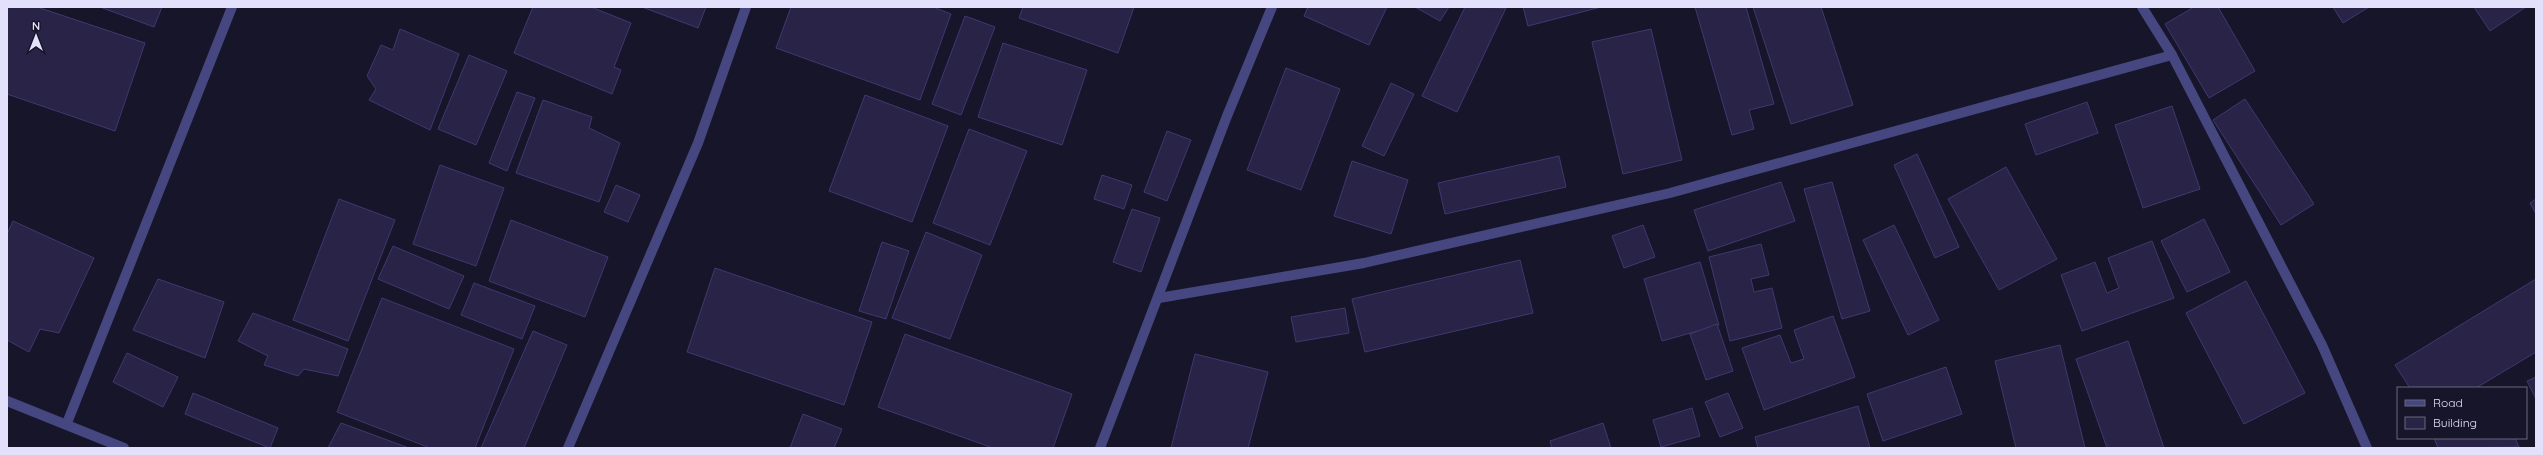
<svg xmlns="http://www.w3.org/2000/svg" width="2543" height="455" font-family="Quicksand,sans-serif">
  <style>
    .building { fill: #282347; stroke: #403870 }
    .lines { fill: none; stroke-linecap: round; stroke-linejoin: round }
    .minor { stroke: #464781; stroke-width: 10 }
  </style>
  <rect width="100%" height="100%" fill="#171529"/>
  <g class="building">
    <polygon points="7,7 37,7 145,43 115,131 7,94"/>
    <polygon points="100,7 162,7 154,27"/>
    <polygon points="533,7 591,7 631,23 614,67 621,70 612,94 514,53"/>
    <polygon points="642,7 706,7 698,28"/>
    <polygon points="791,7 933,7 951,14 920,100 776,48"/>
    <polygon points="1023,7 1134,7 1118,53 1019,18"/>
    <polygon points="1308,7 1387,7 1369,45 1304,16"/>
    <polygon points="1415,7 1449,7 1440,21"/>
    <polygon points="1465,7 1506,8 1457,112 1422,96"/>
    <polygon points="1523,7 1601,7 1528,26"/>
    <polygon points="1695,7 1746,7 1774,104 1749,110 1754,129 1732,135"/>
    <polygon points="1753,7 1821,7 1853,105 1791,124"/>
    <polygon points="2194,7 2218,7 2255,71 2209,98 2165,24"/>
    <polygon points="2333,7 2369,7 2343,23"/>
    <polygon points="2474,7 2526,7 2490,31"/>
    <polygon points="965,16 995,27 961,115 932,104"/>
    <polygon points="400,29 459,54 430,130 369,100 376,89 367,76 381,45 393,50"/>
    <polygon points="1651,29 1682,160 1623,174 1592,42"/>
    <polygon points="1003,43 1087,70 1062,145 978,117"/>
    <polygon points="469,55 507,71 476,145 438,129"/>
    <polygon points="1286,68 1340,89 1301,190 1247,170"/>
    <polygon points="1391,83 1414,94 1384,156 1362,146"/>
    <polygon points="517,92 535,98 507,171 489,163"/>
    <polygon points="865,95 948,126 912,222 829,191"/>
    <polygon points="2245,99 2314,204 2281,225 2213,120"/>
    <polygon points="543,100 592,117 589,128 620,143 599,202 516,173"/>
    <polygon points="2087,102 2098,133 2036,155 2025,124"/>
    <polygon points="2172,106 2200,189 2143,208 2115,125"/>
    <polygon points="969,129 1027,151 990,245 933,223"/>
    <polygon points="1167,131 1191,140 1167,201 1144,192"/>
    <polygon points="1917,154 1959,247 1935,258 1894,165"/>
    <polygon points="1559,156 1566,187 1445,214 1438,183"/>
    <polygon points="1352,161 1408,180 1391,234 1334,216"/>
    <polygon points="440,165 504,188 476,266 413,244"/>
    <polygon points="2006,167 2057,259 1999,290 1948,199"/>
    <polygon points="1102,175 1132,185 1124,209 1094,199"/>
    <polygon points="1781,182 1795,221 1708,251 1694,210"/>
    <polygon points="1832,182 1870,311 1842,319 1804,189"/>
    <polygon points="616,185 640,195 628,222 604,212"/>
    <polygon points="339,199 395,220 348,341 293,320"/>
    <polygon points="2536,199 2536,214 2530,203"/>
    <polygon points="1132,209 1160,218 1141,272 1113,262"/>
    <polygon points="2204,219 2230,272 2187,292 2161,241"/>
    <polygon points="511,220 608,257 585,317 489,281"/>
    <polygon points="13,221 94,258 59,333 40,329 29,352 7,340 7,234"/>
    <polygon points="1643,225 1655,257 1624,268 1612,236"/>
    <polygon points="1894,225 1939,320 1908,335 1863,240"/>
    <polygon points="926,232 982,255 950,339 892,318"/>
    <polygon points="2152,241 2174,298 2082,331 2061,275 2095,262 2107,293 2119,288 2108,258"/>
    <polygon points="882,242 909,251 886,319 859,311"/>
    <polygon points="1761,244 1769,275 1751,279 1754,292 1772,288 1782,328 1730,341 1709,257"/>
    <polygon points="393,246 464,276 449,309 378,279"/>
    <polygon points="1520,260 1533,313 1365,352 1352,299"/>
    <polygon points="1700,262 1719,325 1662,341 1644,279"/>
    <polygon points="715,268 872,322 844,405 687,352"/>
    <polygon points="158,279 224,302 205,358 133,330"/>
    <polygon points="2536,279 2536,352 2476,388 2410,388 2395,365"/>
    <polygon points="2246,281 2305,393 2244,424 2186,313"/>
    <polygon points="474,283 535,306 522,339 461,315"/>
    <polygon points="382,298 514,349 475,448 430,448 337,412"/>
    <polygon points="1345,308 1349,333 1296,342 1291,317"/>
    <polygon points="253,313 348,349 338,376 304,369 298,376 264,365 268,356 238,341"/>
    <polygon points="1833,316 1855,377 1764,410 1742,348 1780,335 1791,363 1804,359 1794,330"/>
    <polygon points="1717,324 1733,371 1706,380 1690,334"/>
    <polygon points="533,331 567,345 524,448 481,448"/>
    <polygon points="905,334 1072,394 1053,448 993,448 878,407"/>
    <polygon points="2128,341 2164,448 2107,448 2076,359"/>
    <polygon points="2060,345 2085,448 2016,448 1995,361"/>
    <polygon points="127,353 178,377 163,407 113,382"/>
    <polygon points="1195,354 1268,372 1248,448 1171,448"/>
    <polygon points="1946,367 1962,414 1883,441 1867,394"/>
    <polygon points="2536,377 2536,399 2527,381"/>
    <polygon points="193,393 278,428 270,448 185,414"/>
    <polygon points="1728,393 1743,428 1720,437 1705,402"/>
    <polygon points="1858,406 1870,448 1758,448 1755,437"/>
    <polygon points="1692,408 1700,436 1661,447 1653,420"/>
    <polygon points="803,414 842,429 834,448 790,448"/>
    <polygon points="341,423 409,448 328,448"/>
    <polygon points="1603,423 1611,448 1552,448 1550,441"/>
    <polygon points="2434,438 2515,438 2519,447 2438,448"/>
  </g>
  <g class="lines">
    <g class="minor">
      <polyline points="2142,7 2172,55 2322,345 2367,448"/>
      <polyline points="1159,298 1364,263 1670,193 2172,55"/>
      <polyline points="7,401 124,448"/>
      <polyline points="67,423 232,7"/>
      <polyline points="568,448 698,143 746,7"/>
      <polyline points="1100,448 1227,116 1272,7"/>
    </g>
  </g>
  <rect width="2543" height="455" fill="none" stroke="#e2e0fb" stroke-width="16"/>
  <rect x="2397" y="387" width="130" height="52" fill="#171529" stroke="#68667d"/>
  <rect x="2405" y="400" width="20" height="6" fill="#464781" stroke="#68667d"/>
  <text x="2433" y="407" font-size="12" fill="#e2e0fb">Road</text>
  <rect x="2405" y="417" width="20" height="12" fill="#282347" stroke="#68667d"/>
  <text x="2433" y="427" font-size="12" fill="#e2e0fb">Building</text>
  <g transform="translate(36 36)" stroke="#171529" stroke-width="3" paint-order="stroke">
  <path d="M0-3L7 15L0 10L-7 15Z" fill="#e2e0fb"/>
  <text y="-6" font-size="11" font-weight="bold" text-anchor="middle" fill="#e2e0fb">N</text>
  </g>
</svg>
